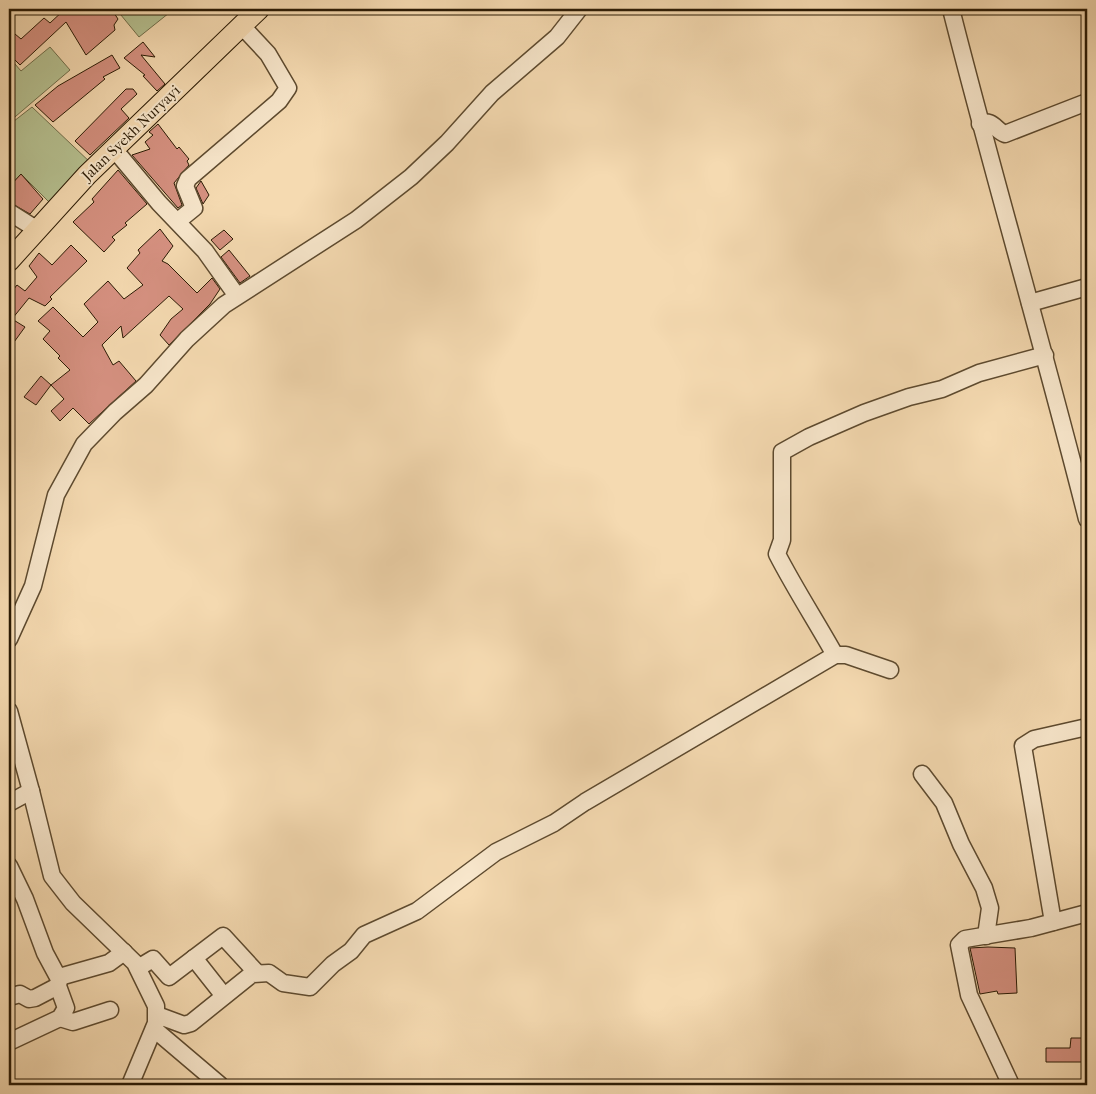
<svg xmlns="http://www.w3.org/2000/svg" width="1096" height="1094" font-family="'IM FELL French Canon',serif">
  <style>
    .green { fill: #b6c191; stroke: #706e4a }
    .building { fill: #d69181; stroke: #2a1a04 }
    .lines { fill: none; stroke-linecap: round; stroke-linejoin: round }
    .minor-casing { stroke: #5d4a2f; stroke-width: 19 }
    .major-casing { stroke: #2a1a04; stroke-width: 22 }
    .minor { stroke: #f8e7cc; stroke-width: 16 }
    .major { stroke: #f5dab1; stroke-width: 20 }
    .labels { text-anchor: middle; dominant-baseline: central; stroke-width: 4; stroke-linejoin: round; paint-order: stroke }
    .street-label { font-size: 15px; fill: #2a1a04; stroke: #f8e7cc }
  </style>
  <rect width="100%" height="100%" fill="#f5dab1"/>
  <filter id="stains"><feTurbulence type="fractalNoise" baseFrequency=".004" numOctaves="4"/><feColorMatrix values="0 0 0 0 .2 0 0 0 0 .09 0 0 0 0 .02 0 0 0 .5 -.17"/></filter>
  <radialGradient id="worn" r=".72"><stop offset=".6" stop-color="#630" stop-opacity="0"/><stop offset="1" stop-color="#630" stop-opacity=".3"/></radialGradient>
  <g class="green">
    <polygon points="116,9 174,9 139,37"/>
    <polygon points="50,47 70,70 9,122 9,57 21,71"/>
    <polygon points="32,107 93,165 52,205 21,174 9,187 9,125"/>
  </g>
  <g class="building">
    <polygon points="65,9 92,9 114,13 118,19 114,25 115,30 86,55 66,22 20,65 9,54 9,29 21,39 44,18 50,23"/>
    <polygon points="143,42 155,57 141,55 165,84 157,91 143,76 145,75 124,58"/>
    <polygon points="112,55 120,68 103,77 105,79 53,122 35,105 58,86"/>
    <polygon points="126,89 133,89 137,94 121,109 129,118 90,155 75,141"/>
    <polygon points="158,124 177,149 179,147 189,159 187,161 189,165 174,183 182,205 178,208 132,155 150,149 145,142 153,135 149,132"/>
    <polygon points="118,170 147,204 125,223 127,225 112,237 115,240 104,252 73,222 94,202 92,199"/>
    <polygon points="21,174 43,199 30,214 9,202 9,187"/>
    <polygon points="201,181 209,195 203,204 196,188"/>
    <polygon points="160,229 173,246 162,261 168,264 197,293 212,278 220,289 210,304 169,345 160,335 171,319 183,309 169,296 123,338 121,326 102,345 113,365 119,361 136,381 89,424 73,408 60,421 51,411 64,399 51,385 70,370 58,358 60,356 43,339 50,331 38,321 53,307 83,337 98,322 84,304 108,281 124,299 143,285 127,268 140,253 138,250"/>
    <polygon points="224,230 233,239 220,250 211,240"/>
    <polygon points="71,245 87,261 50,297 52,299 45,306 29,298 12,319 25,327 9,349 9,295 17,285 25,291 37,277 29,266 39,253 52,265"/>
    <polygon points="229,250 250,276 240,283 221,257"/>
    <polygon points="41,376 51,385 36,405 24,397"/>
    <polygon points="988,947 1015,948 1017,993 998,994 997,991 980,994 970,948"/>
    <polygon points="1071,1038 1087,1038 1087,1062 1046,1062 1046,1048 1070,1048"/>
  </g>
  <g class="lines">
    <defs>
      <g id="minor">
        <path d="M951,9C994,179 1044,348 1087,519"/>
        <path d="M980,124C992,118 996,131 1005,134L1087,102"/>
        <polyline points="114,149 159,203 205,251 237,296"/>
        <polyline points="9,212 36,229"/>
        <polyline points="178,221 194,208 185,186 188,179 279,101 288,88 268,54 241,25"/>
        <polyline points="1030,303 1087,287"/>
        <polyline points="9,639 33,586 56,495 84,444 115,412 146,385 187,339 224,305 356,220 411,177 447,143 492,93 557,37 579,9"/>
        <path d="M835,655C816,621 795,589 777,554L782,540V452L809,437L864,413L909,397L942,389L979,373L1045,355"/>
        <polyline points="9,711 31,791 52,876 73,903 135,963 156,1006 156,1023 130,1085"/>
        <polyline points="922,774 944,803 961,844 984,888 990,908 986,936"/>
        <polyline points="9,803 31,791"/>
        <polyline points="9,866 25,899 45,953 59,979 58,986 66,1008 60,1018 9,1042"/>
        <polyline points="1053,922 1023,746 1034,739 1087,727"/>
        <polyline points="194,958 224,996"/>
        <polyline points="138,968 153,959 169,977 223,936 257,973"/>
        <polyline points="59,979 63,976 109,963 124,952"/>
        <polyline points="9,997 20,994 29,999 35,998 58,986"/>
        <polyline points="157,1015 184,1025 191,1023 252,974 269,973 283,983 310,987 333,964 351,951 364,935 417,911 496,852 554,823 585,802 835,655 846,655 890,670"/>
        <polyline points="60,1018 73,1022 110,1010"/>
        <polyline points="154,1029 220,1085"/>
        <polyline points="1011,1085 969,995 959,945 965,939 1031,928 1087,913"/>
      </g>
      <polyline id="major" points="9,261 87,175 259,9"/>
    </defs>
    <use href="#minor" class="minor-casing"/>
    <use href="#major" class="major-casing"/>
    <use href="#minor" class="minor"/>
    <use href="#major" class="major"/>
  </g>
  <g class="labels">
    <g class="street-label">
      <text transform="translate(131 133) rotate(-44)">Jalan Syekh Nuryayi</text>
    </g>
  </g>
  <rect width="1096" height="1094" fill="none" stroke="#f5dab1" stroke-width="30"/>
  <rect x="10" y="10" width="1076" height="1074" fill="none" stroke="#2a1a04" stroke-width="2.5"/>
  <rect x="15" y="15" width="1066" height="1064" fill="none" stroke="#2a1a04"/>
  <rect width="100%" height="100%" filter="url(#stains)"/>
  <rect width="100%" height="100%" fill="url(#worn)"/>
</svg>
